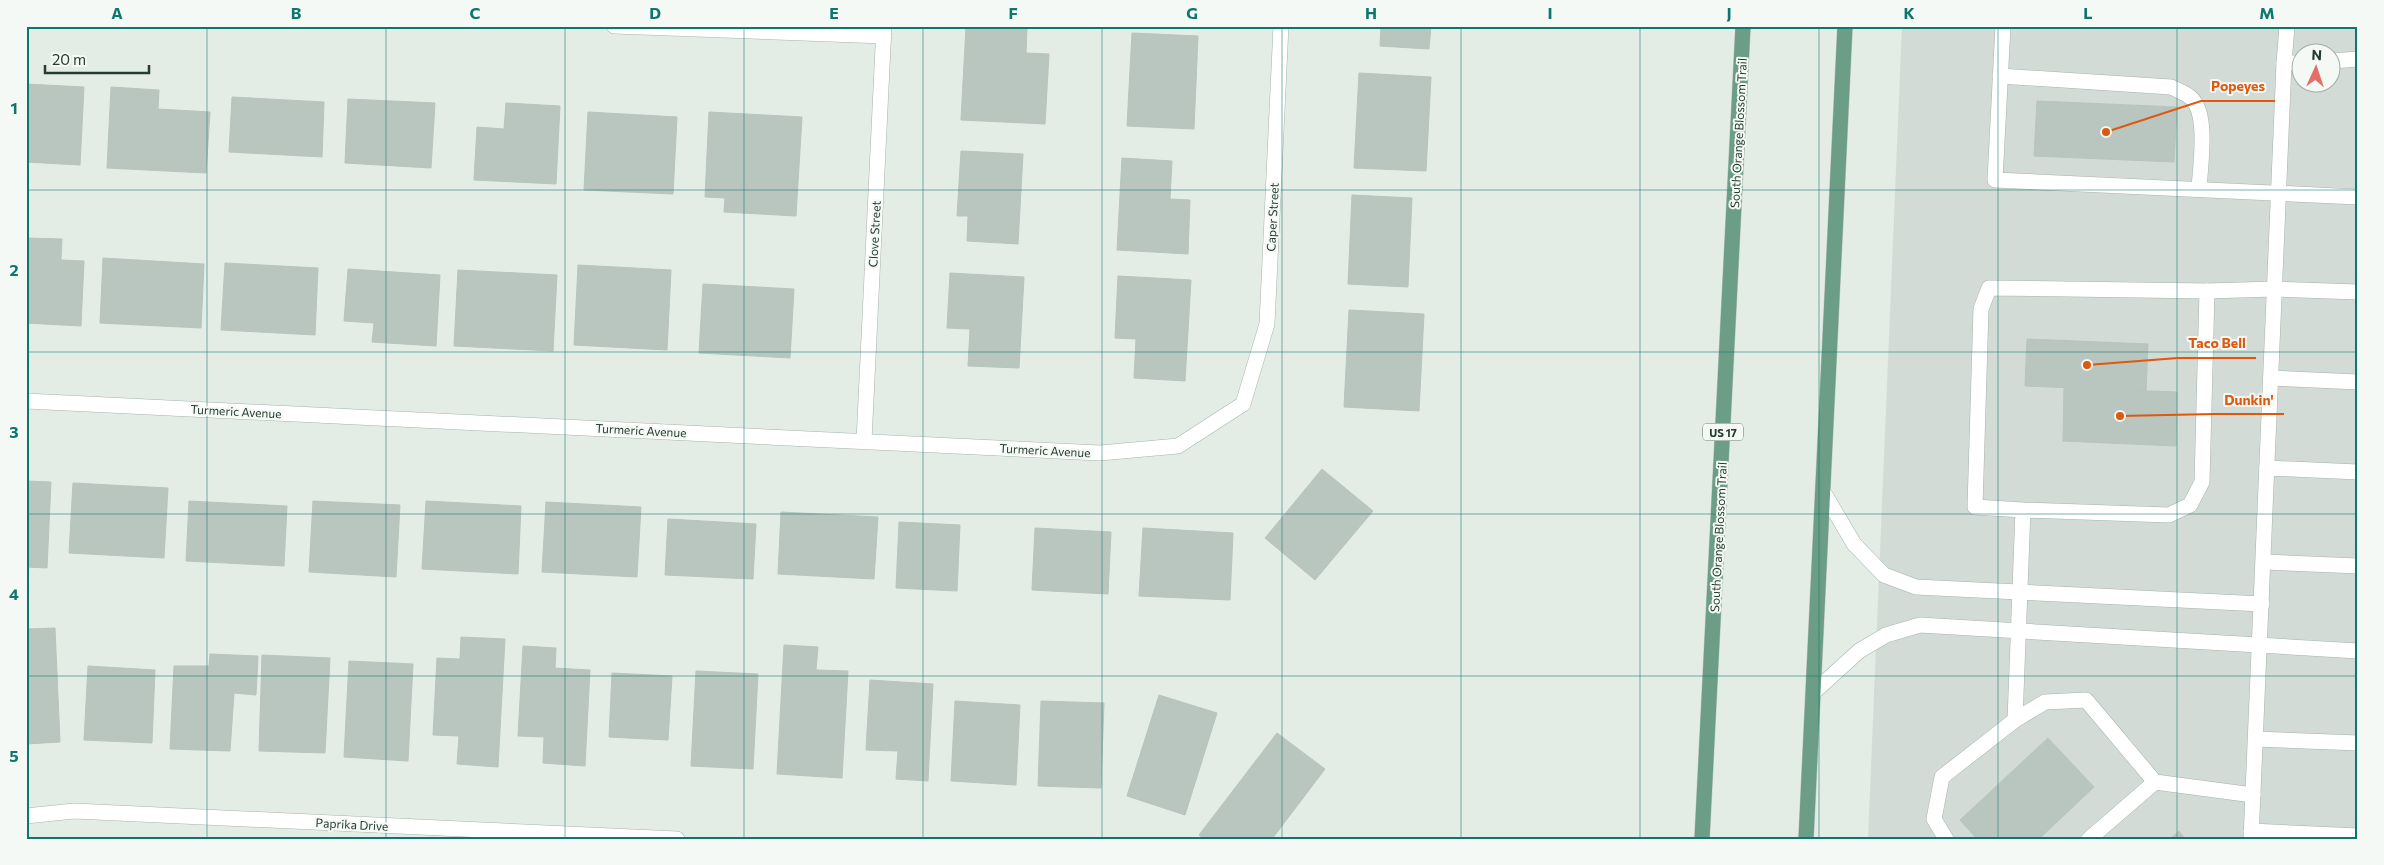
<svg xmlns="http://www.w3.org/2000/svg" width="2384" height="865" font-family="Commissioner,sans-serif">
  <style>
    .built { fill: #d2dbd5; fill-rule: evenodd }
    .building { fill: #b9c6bf; stroke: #b7c5bc }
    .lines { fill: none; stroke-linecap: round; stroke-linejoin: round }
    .lane-casing { stroke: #a7b4ac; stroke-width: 16 }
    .street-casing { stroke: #a7b4ac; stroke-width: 16 }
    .primary-casing { stroke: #c2c8c5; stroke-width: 16 }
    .lane { stroke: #fff; stroke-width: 15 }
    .street { stroke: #fff; stroke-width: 15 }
    .primary { stroke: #6c9d86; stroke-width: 15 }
    .grid { fill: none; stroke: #0f766e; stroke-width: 1; stroke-opacity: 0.55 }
    .labels { text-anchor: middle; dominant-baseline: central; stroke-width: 4; stroke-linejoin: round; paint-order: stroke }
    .shield { fill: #f4f9f5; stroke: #63756c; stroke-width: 1 }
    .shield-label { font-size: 11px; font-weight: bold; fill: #253c31 }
    .street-label { font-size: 12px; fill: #253c31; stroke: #f4f9f5 }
    .leader { fill: none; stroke: #de580e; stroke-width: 2 }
    .callout-dot { fill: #de580e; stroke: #f4f9f5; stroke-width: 2 }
    .callout-label { font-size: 14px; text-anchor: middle; font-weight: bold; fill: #de580e; stroke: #f4f9f5; stroke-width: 4; stroke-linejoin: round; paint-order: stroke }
    .neatline { fill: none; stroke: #0f766e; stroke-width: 2 }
    .grid-label { font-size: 16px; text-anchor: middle; font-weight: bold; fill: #0f766e }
  </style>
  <rect width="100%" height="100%" fill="#e4ece6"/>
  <path class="built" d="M1902,26H2358V839H1868ZM2302,52H2332V82H2302Z"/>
  <g class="building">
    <polygon points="966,26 1027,27 1026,53 1049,54 1045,124 961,120"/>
    <polygon points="1381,26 1431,26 1429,49 1380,46"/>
    <polygon points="1132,33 1198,36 1194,129 1127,126"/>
    <polygon points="1359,73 1431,77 1426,171 1354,168"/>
    <polygon points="26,84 84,87 80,165 26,162"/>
    <polygon points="111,87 159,90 158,109 210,112 206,173 107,168"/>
    <polygon points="232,97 324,102 322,157 229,152"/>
    <polygon points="348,99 435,103 431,168 345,163"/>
    <polygon points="2037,101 2177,107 2174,162 2034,156"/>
    <polygon points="506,103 560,106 556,184 474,180 477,127 504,129"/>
    <polygon points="588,112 677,117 673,194 584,190"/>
    <polygon points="709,112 802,117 796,216 724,212 725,198 705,197"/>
    <polygon points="961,151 1023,154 1018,244 967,241 968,216 957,216"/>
    <polygon points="1122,158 1172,161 1170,199 1190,200 1188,254 1117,250"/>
    <polygon points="1352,195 1412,198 1408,287 1348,284"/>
    <polygon points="26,238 62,239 61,260 84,261 81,326 26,323"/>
    <polygon points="103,258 204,264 201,328 100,323"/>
    <polygon points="225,263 318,268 315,335 221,330"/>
    <polygon points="578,265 671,270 667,350 574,345"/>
    <polygon points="348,269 440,275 436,346 372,342 374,323 344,321"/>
    <polygon points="458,270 557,275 553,351 454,346"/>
    <polygon points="950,273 1024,277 1019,368 968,366 970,329 947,328"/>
    <polygon points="1118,276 1191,280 1185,381 1134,378 1136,339 1115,338"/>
    <polygon points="703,284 794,289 790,358 699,353"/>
    <polygon points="1349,310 1424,314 1419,411 1344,407"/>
    <polygon points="2027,339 2148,344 2146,391 2025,386"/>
    <polygon points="2064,388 2177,392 2176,446 2063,441"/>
    <polygon points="1322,469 1373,511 1315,580 1265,538"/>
    <polygon points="26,481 51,482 47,568 26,567"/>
    <polygon points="73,483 168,488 164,558 69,553"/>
    <polygon points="189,501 287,506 284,566 186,561"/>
    <polygon points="313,501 400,505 396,577 309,572"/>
    <polygon points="426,501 521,506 518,574 422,569"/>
    <polygon points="546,502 641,507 637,577 542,572"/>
    <polygon points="781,512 878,517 874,579 778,574"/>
    <polygon points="668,519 756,524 753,579 665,575"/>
    <polygon points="899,522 960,525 957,591 896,588"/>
    <polygon points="1035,528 1111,532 1108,594 1032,590"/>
    <polygon points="1143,528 1233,533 1230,600 1139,596"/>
    <polygon points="55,628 60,742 26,744 26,629"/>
    <polygon points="461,637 505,639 498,767 457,764 459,736 433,735 437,658 460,659"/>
    <polygon points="784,645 818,647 816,670 848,671 842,778 777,774"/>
    <polygon points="523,646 556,648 555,668 590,670 585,766 543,763 544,737 518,736"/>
    <polygon points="210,654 258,656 256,695 234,693 230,751 170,749 174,666 209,666"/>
    <polygon points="262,655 330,658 325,753 259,751"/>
    <polygon points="349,661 413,664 408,761 344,757"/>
    <polygon points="88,666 155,670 152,743 84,740"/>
    <polygon points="696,671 758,674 753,769 691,766"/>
    <polygon points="612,673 672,676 668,740 609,737"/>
    <polygon points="870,680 933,684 928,781 896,779 898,751 866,750"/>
    <polygon points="1159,695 1217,713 1185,815 1127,796"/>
    <polygon points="955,701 1020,705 1016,785 951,781"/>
    <polygon points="1041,701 1104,703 1101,788 1038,786"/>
    <polygon points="1277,733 1325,769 1272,839 1204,839 1199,835"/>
    <polygon points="2048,738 2094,787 2039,839 1977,839 1960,820"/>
    <polygon points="2179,831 2185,839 2170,839"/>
  </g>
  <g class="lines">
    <defs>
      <g id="lane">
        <polyline points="2003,26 1995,180 2358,197"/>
        <polyline points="2287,26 2284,63 2302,63"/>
        <polyline points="2332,61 2358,59"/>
        <path d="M2000,76L2171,87C2177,90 2186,93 2191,98C2209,114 2200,168 2199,189"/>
        <polyline points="2207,291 2275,289 2358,292"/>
        <polyline points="2271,378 2358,382"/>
        <polyline points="2267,468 2358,472"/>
        <polyline points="1824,493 1854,544 1884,575 1916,587 2262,604"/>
        <polyline points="2264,562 2358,566"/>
        <polyline points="1814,692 1859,651 1886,635 1920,625 2358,651"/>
        <polyline points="2015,720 2023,510 2169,515 2190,505 2202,482 2207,291 1989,288 1981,309 1975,507 2023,510"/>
        <polyline points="2256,739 2358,743"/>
        <polyline points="2251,831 2358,836"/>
        <polyline points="1946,839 1934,819 1942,777 2015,720 2045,702 2086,700 2155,782 2253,795"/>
        <polyline points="2089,839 2155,782"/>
        <polyline points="2251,839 2284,63"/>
      </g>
      <g id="street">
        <polyline points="614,26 884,36"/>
        <polyline points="26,401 1100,453 1178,446 1243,404 1267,324 1281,26"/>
        <polyline points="864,441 884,26"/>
        <polyline points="26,816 74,811 677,839"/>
      </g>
      <g id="primary">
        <polyline points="1702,839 1743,26"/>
        <polyline points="1806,839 1845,26"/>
      </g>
    </defs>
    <use href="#lane" class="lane-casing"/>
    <use href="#street" class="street-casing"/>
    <use href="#primary" class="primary-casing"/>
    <use href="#lane" class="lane"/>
    <use href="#street" class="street"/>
    <use href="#primary" class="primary"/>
  </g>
  <path class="grid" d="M207,26V839M386,26V839M565,26V839M744,26V839M923,26V839M1102,26V839M1282,26V839M1461,26V839M1640,26V839M1819,26V839M1998,26V839M2177,26V839M26,190H2358M26,352H2358M26,514H2358M26,676H2358"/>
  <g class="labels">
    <rect class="shield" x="1703" y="423.5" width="40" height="17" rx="4"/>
    <g class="shield-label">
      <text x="1723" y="432">US 17</text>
    </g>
    <g class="street-label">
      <text transform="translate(1738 133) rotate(-87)">South Orange Blossom Trail</text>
      <text transform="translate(1272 217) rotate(-87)">Caper Street</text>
      <text transform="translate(874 234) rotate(-87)">Clove Street</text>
      <text transform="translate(236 411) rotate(3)">Turmeric Avenue</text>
      <text transform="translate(641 430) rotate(3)">Turmeric Avenue</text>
      <text transform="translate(1045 450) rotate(3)">Turmeric Avenue</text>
      <text transform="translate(1718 537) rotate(-87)">South Orange Blossom Trail</text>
      <text transform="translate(352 824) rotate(3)">Paprika Drive</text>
    </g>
  </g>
  <path class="leader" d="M2106 132L2201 101H2275M2087 365L2178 358H2256M2120 416L2214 414H2284"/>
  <g class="callout-dot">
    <circle cx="2106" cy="132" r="5"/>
    <circle cx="2087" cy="365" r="5"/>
    <circle cx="2120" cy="416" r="5"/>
  </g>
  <g class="callout-label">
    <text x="2238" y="91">Popeyes</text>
    <text x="2217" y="348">Taco Bell</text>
    <text x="2249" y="405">Dunkin'</text>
  </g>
  <rect width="2384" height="865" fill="none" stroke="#f4f9f5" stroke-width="55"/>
  <g transform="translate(2316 68) rotate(3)"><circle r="24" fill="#f4f9f5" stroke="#a1ada7"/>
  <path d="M0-4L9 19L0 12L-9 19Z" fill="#e46e69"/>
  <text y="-8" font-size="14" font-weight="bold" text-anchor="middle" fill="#253c31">N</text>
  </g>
  <path d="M45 65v8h104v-8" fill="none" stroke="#253c31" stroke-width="2.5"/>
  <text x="52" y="65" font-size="15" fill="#253c31" stroke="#f4f9f5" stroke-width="4" paint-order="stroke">20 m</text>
  <rect x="28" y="28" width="2328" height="810" class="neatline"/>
  <g class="grid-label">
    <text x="117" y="19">A</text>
    <text x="296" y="19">B</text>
    <text x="475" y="19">C</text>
    <text x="655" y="19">D</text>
    <text x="834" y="19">E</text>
    <text x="1013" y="19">F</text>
    <text x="1192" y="19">G</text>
    <text x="1371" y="19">H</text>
    <text x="1550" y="19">I</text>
    <text x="1729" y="19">J</text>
    <text x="1909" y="19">K</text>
    <text x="2088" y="19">L</text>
    <text x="2267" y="19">M</text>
    <text x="14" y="114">1</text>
    <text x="14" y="276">2</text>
    <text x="14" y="438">3</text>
    <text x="14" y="600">4</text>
    <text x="14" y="762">5</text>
  </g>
</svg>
